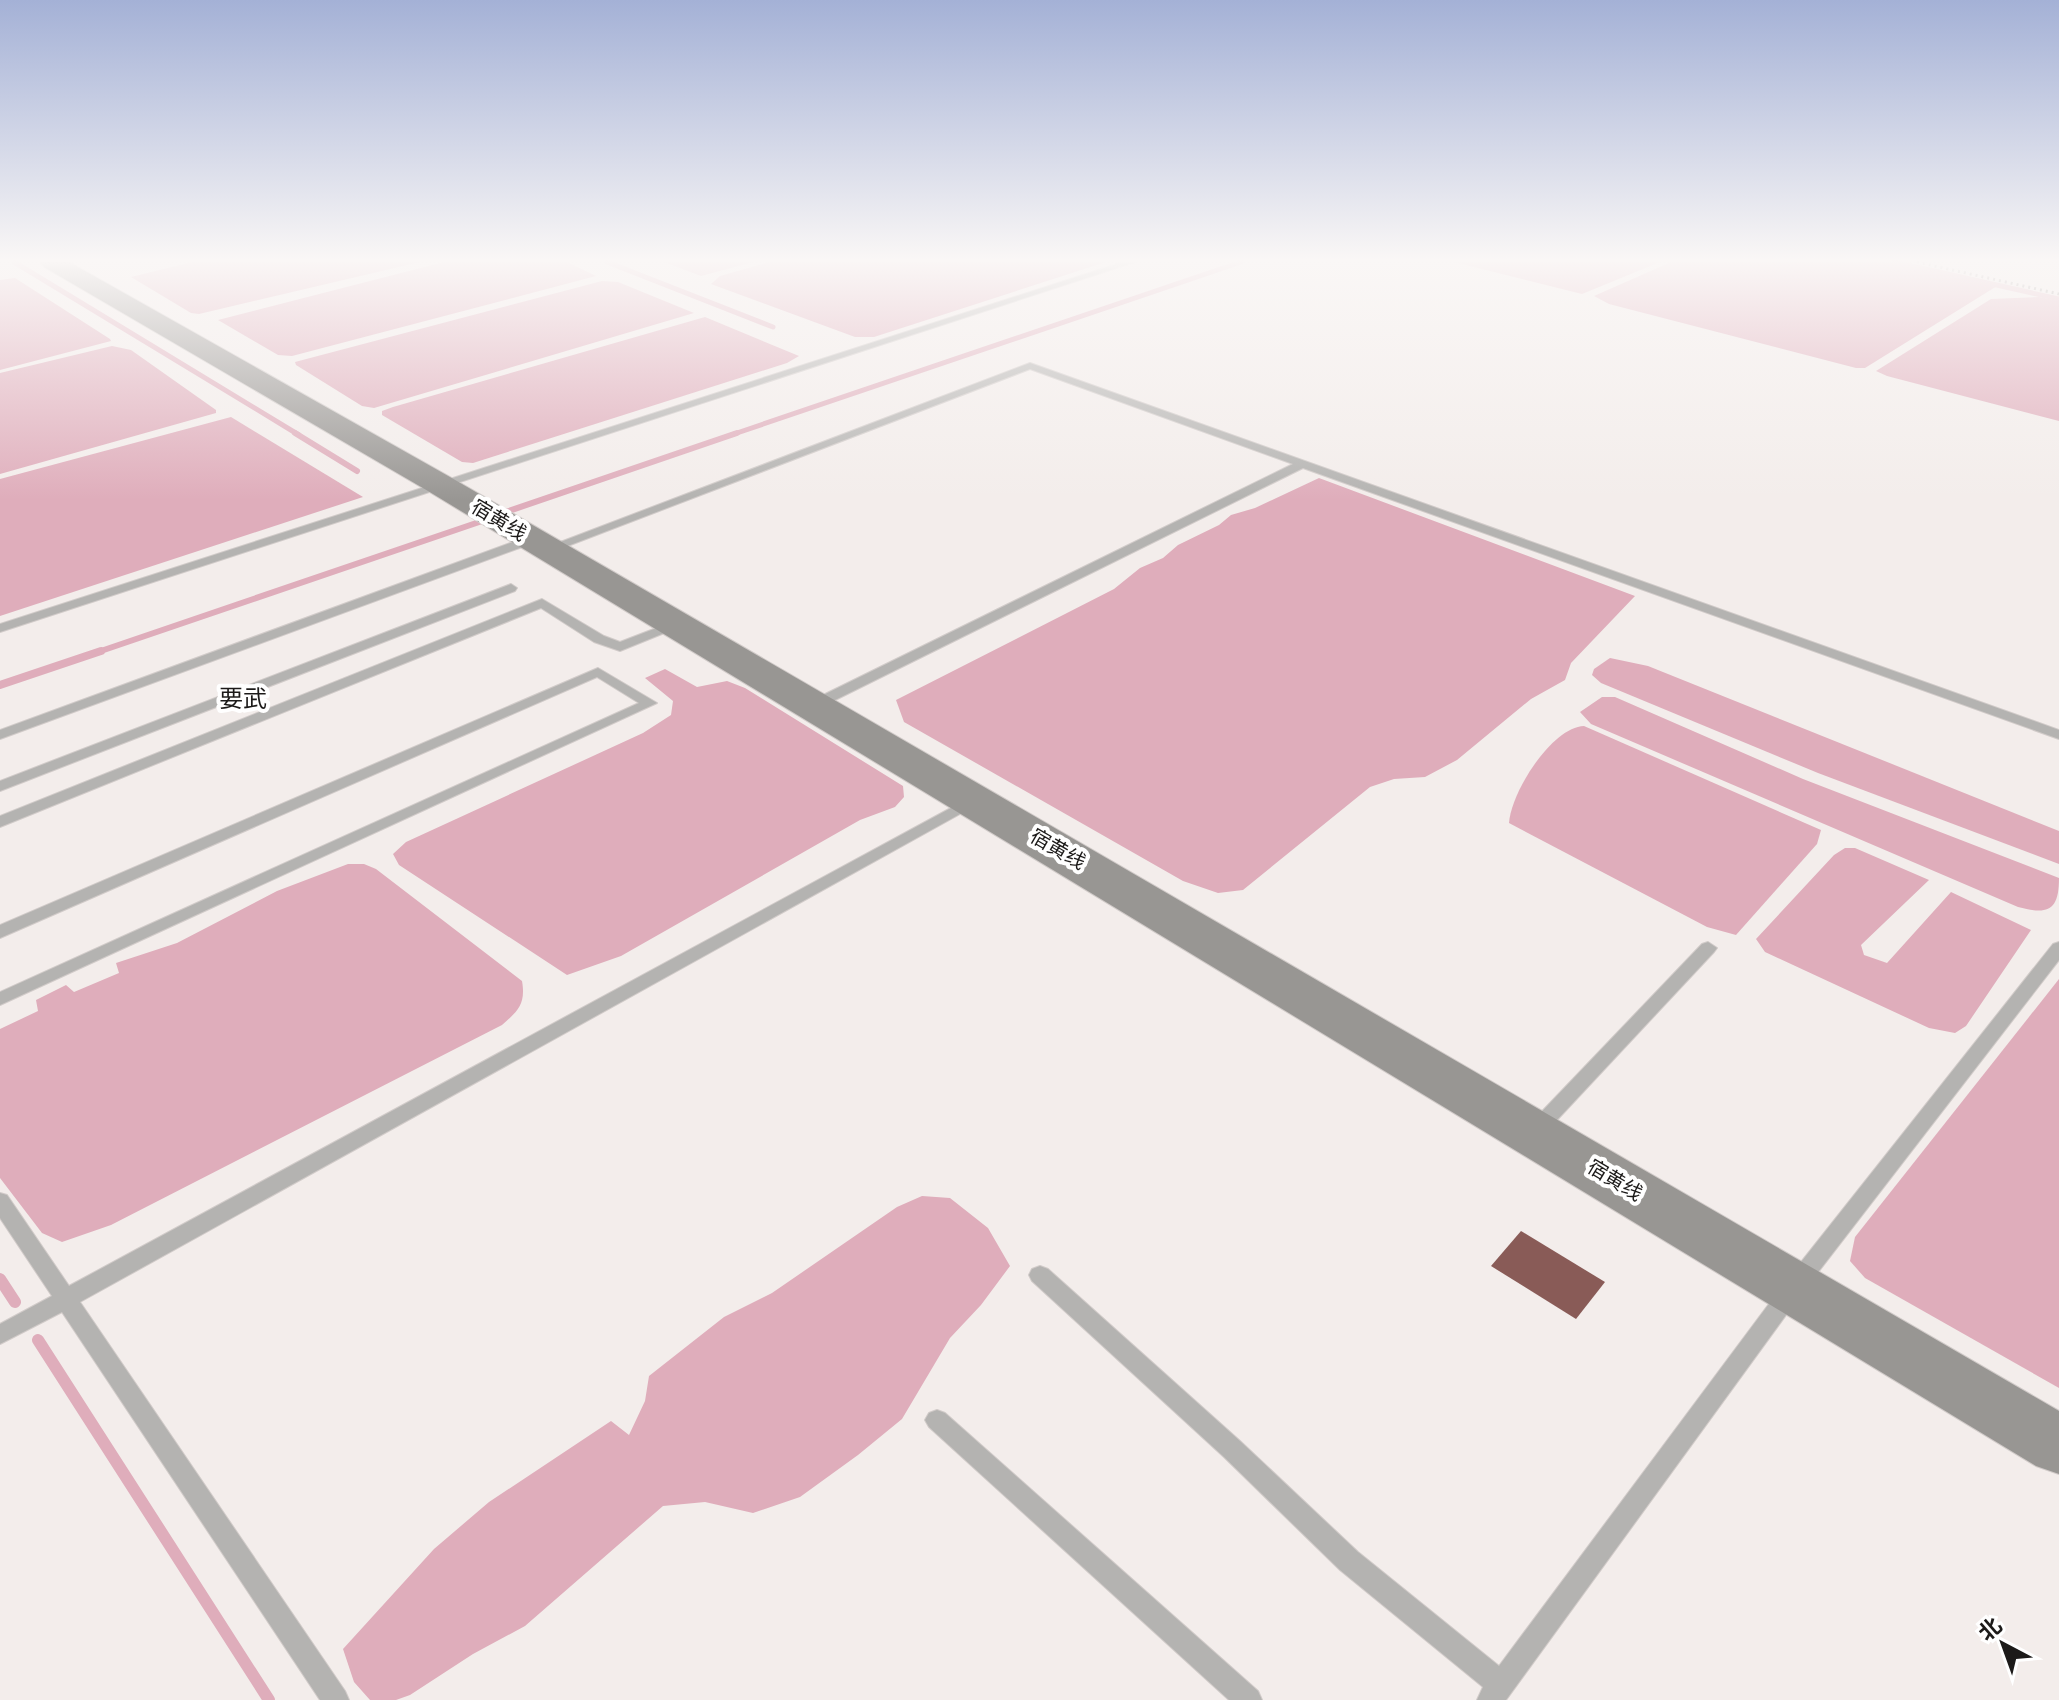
<svg xmlns="http://www.w3.org/2000/svg" width="2059" height="1700" font-family="'PT Sans Narrow','Noto Sans SC',sans-serif">
  <style>
    .water { fill: #dfadbb }
    .lines { fill: none; stroke-linecap: round; stroke-linejoin: round }
    .stream-far3 { stroke: #dfadbb; stroke-width: 5 }
    .stream-far2 { stroke: #dfadbb; stroke-width: 6 }
    .stream-far1 { stroke: #dfadbb; stroke-width: 8 }
    .stream { stroke: #dfadbb; stroke-width: 12 }
    .building { fill: #895b57 }
    .lane-casing { stroke: #d1cbc9; stroke-width: 2 }
    .secondary-casing { stroke: #d1cbc9; stroke-width: 2 }
    .path { stroke: #908c8a; stroke-width: 3; stroke-dasharray: 2 4; stroke-linecap: butt }
    .lane { fill: #b4b3b1; fill-rule: evenodd }
    .secondary { fill: #989693; fill-rule: evenodd }
    .labels { text-anchor: middle; dominant-baseline: central; stroke-width: 8; stroke-linejoin: round; paint-order: stroke }
    .street-label { font-size: 20px; fill: #1c1a19; stroke: #fff }
    .quarter-label { font-size: 24px; fill: #1c1a19; stroke: #fff }
  </style>
  <rect width="100%" height="100%" fill="#f3edeb"/>
  <g class="water">
    <polygon points="192,262 420,262 199,314 191,313 131,277"/>
    <polygon points="444,262 567,262 596,276 292,356 278,355 218,320"/>
    <polygon points="664,262 753,262 701,276"/>
    <polygon points="769,262 1106,262 874,337 855,337 711,284 720,276"/>
    <polygon points="1454,262 1660,262 1582,294"/>
    <polygon points="1671,262 1888,262 1997,286 1865,368 1856,368 1609,304 1594,296"/>
    <polygon points="15,278 110,339 111,341 0,370 0,280"/>
    <polygon points="602,281 618,282 694,313 374,408 362,406 296,365 295,362"/>
    <polygon points="2039,297 2059,301 2059,421 1887,376 1876,371 1991,299"/>
    <polygon points="705,317 799,356 787,363 473,463 462,462 382,415 382,411 393,407"/>
    <polygon points="112,346 131,350 216,410 216,413 0,474 0,373"/>
    <polygon points="231,417 363,497 0,616 0,479"/>
    <polygon points="1319,478 1635,596 1571,663 1565,680 1531,699 1457,760 1425,777 1394,779 1370,787 1243,890 1218,893 1183,881 904,722 896,700 1114,589 1140,568 1163,558 1178,545 1219,525 1231,515 1255,508"/>
    <polygon points="1610,658 1648,666 2059,831 2059,864 1818,773 1601,683 1592,675 1594,669"/>
    <polygon points="665,669 697,687 727,681 745,688 903,786 904,797 895,807 860,820 621,956 567,975 399,865 393,854 406,842 643,733 671,715 673,701 645,678"/>
    <path d="M1602,697H1615L1803,779L2059,878C2059,911 2048,915 2018,907L1591,724L1580,712Z"/>
    <path d="M1584,726L1821,830L1817,844L1736,935L1707,927L1509,823C1511,792 1552,727 1584,726Z"/>
    <polygon points="1845,848 1855,848 1929,880 1861,945 1864,955 1887,963 1951,892 2031,930 1966,1026 1955,1033 1929,1028 1765,952 1756,939 1834,855"/>
    <path d="M348,864H364L376,869L522,981C526,1004 518,1011 502,1025L111,1225L62,1242L42,1233L0,1178V1029L38,1011L36,1000L66,985L74,992L119,973L116,963L177,943L277,891Z"/>
    <polygon points="2059,979 2059,1388 1865,1278 1850,1261 1855,1237"/>
    <polygon points="922,1196 950,1198 988,1228 1010,1266 981,1305 950,1338 902,1419 858,1455 800,1497 753,1513 705,1502 663,1506 525,1626 473,1654 410,1695 396,1700 370,1700 354,1682 343,1649 434,1549 489,1502 611,1421 629,1435 645,1401 649,1376 724,1317 772,1293 897,1207"/>
  </g>
  <g class="lines">
    <g class="stream-far3">
      <polyline points="14,262 299,435"/>
      <polyline points="607,262 773,327"/>
      <polyline points="1894,262 2059,299"/>
      <polyline points="731,435 1241,262"/>
    </g>
    <g class="stream-far2">
      <polyline points="295,433 357,471"/>
      <polyline points="500,514 737,433"/>
      <polyline points="95,653 488,519"/>
    </g>
    <polyline class="stream-far1" points="0,685 101,651"/>
    <g class="stream">
      <polyline points="0,1279 15,1302"/>
      <polyline points="38,1340 269,1700"/>
    </g>
  </g>
  <polygon class="building" points="1521,1231 1605,1282 1576,1319 1491,1266"/>
  <g class="lines">
    <defs>
      <g id="lane">
        <polygon points="1123,262 1135,262 0,632 0,624"/>
        <polygon points="1030,363 2059,730 2059,739 1303,468 819,708 809,708 807,705 809,702 1293,464 1030,369 552,552 548,553 542,549"/>
        <polygon points="532,535 536,536 536,542 0,739 0,730"/>
        <polygon points="511,584 517,588 515,591 0,791 0,781"/>
        <polygon points="542,599 604,636 620,642 672,622 682,622 684,625 620,651 594,642 541,608 0,827 0,816"/>
        <polygon points="598,668 657,703 0,1005 0,992 639,703 597,677 0,938 0,925"/>
        <polygon points="973,796 978,798 981,801 978,804 80,1302 345,1691 349,1700 320,1700 62,1312 0,1344 0,1324 52,1296 0,1218 0,1193 7,1195 69,1286"/>
        <polygon points="1708,942 1717,948 1714,952 1542,1136 1535,1138 1528,1136 1525,1131 1528,1126 1702,944"/>
        <polygon points="2059,942 2059,960 1802,1293 1506,1700 1477,1700 1483,1687 1340,1570 1224,1457 1032,1281 1029,1275 1032,1269 1040,1266 1048,1269 1240,1441 1358,1552 1499,1666 1786,1281 2053,944"/>
        <polygon points="937,1410 945,1413 1258,1691 1262,1700 1229,1700 929,1427 925,1420 929,1413"/>
      </g>
      <polygon id="secondary" points="40,262 69,262 450,477 2059,1411 2059,1474 2036,1466 428,491 44,267"/>
    </defs>
    <use href="#lane" class="lane-casing"/>
    <use href="#secondary" class="secondary-casing"/>
    <polyline class="path" points="1917,262 2059,294"/>
    <use href="#lane" class="lane"/>
    <use href="#secondary" class="secondary"/>
  </g>
  <linearGradient id="sky" x2="0" y2="1"><stop stop-color="#a4b1d6"/><stop offset="0.52" stop-color="#faf7f6"/><stop offset="1" stop-color="#faf7f6" stop-opacity="0"/></linearGradient>
  <rect width="2059" height="500" fill="url(#sky)"/>
  <g class="labels">
    <g class="street-label">
      <text transform="translate(499 520) rotate(31)">宿黄线</text>
      <text transform="translate(1058 849) rotate(30)">宿黄线</text>
      <text transform="translate(1615 1180) rotate(31)">宿黄线</text>
    </g>
    <g class="quarter-label">
      <text x="243" y="698">要武</text>
    </g>
  </g>
  <g transform="translate(2003 1644) rotate(319)" stroke="#ffffff" stroke-width="6" paint-order="stroke">
  <path d="M0-6L14 30L0 20L-14 30Z" fill="#1c1a19"/>
  <text y="-12" font-size="22" font-weight="bold" text-anchor="middle" fill="#1c1a19">北</text>
  </g>
</svg>
